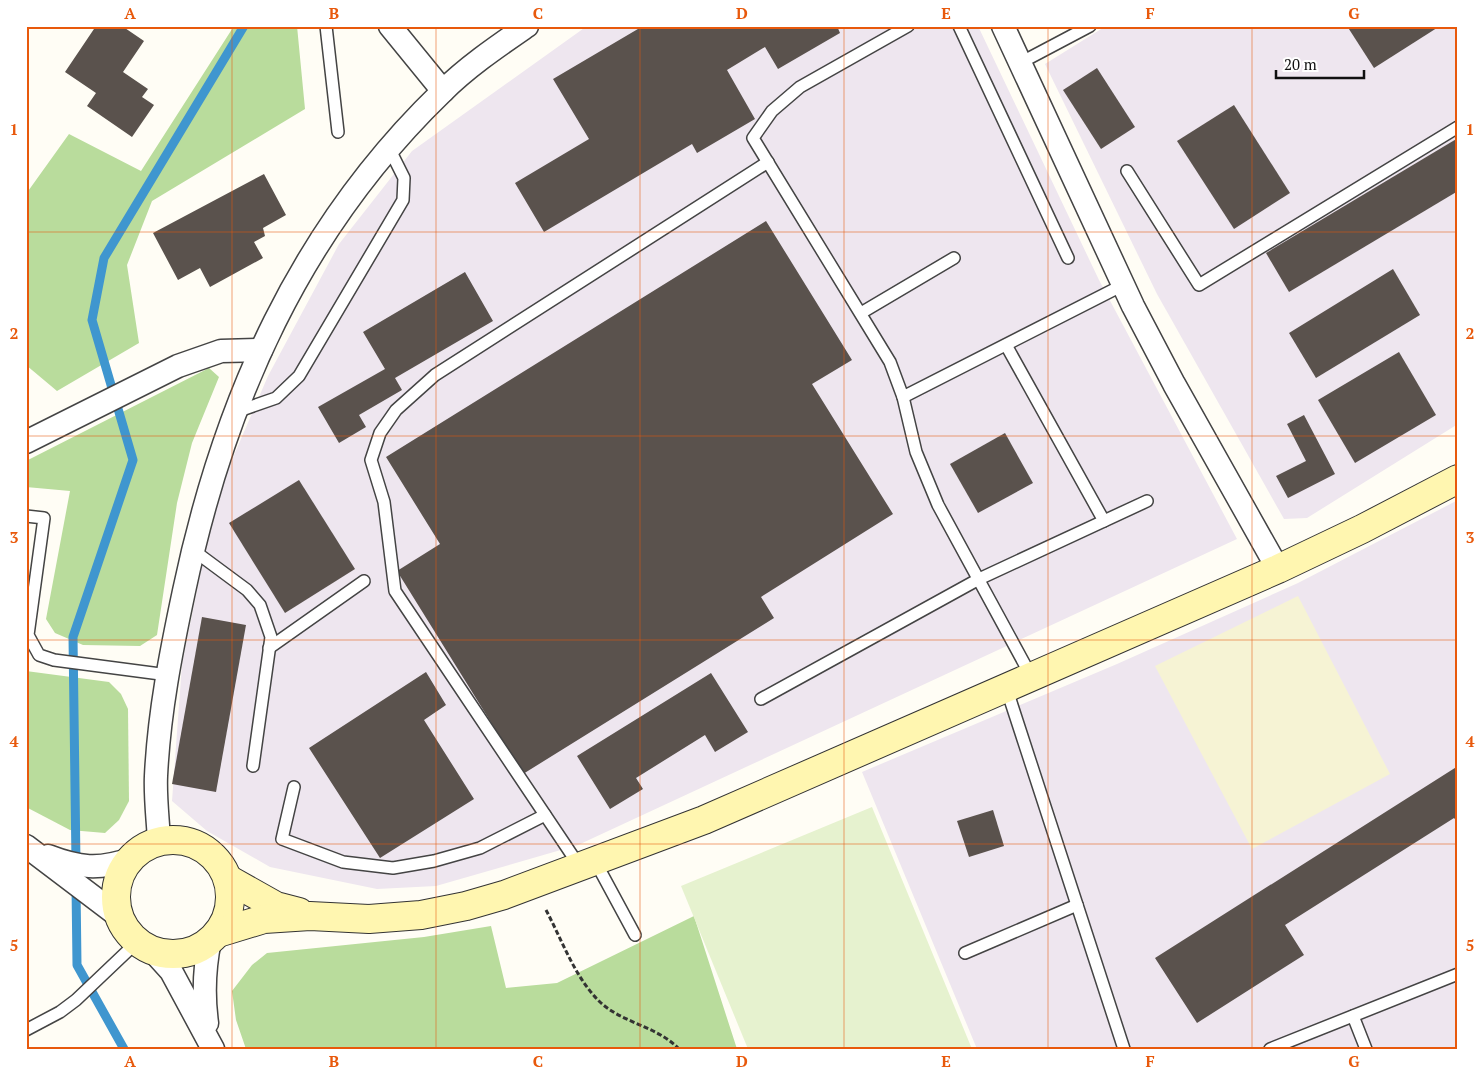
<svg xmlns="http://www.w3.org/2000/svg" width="1484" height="1075" font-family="'PT Serif',serif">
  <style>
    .industrial { fill: #eee6ef }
    .farmland { fill: #f6f3d4 }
    .forest { fill: #b9dc9c }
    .pitch { fill: #e6f2cf }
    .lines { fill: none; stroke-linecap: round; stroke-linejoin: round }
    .stream { stroke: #3f96cf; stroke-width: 9 }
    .building { fill: #5a524d }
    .lane-casing { stroke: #444; stroke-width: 14 }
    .street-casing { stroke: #444; stroke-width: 25 }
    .secondary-casing { stroke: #333; stroke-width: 30 }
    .path { stroke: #333; stroke-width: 3; stroke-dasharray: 5 2.5; stroke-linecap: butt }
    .lane { stroke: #fff; stroke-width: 11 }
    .street { stroke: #fff; stroke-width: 22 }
    .secondary { stroke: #fff6b0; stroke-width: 28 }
    .grid { fill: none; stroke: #e8590c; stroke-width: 1; stroke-opacity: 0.55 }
    .neatline { fill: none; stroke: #e8590c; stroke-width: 2 }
    .grid-label { font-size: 16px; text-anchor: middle; font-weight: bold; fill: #e8590c }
  </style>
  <rect width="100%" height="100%" fill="#fffdf5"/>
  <g class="industrial">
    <polygon points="587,26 978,26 1099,280 1237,539 578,845 436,886 377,889 270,867 207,831 172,801 182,664 216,497 268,376 339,244 412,151"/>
    <polygon points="1106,26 1458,26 1458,424 1307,518 1284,519 1157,294 1045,64"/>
    <polygon points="1458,500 1458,1049 977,1049 862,772 1117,664 1298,583"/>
  </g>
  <polygon class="farmland" points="1298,596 1390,774 1252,849 1155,666"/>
  <g class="forest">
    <polygon points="234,26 297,26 305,109 152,201 127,265 139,343 57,391 26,365 26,194 69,134 141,171"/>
    <polygon points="209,368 219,377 192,443 177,503 157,635 140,646 83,645 55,633 46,619 70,491 26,487 26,461"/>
    <polygon points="26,671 109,682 121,694 128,709 129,801 119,820 105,833 70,830 26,807"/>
    <polygon points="694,916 737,1049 246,1049 236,1020 232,991 252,965 267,953 424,937 491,926 506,988 557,983"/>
  </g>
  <polygon class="pitch" points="872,807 972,1049 748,1049 681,886"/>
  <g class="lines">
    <g class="stream">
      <polyline points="76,863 73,637 133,460 92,320 104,258 244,26"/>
      <polyline points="76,886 77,965 124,1049"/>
    </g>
  </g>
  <g class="building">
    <polygon points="96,26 122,26 144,41 123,72 148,89 142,97 154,105 132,137 87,106 96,93 65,72"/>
    <polygon points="643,26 837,26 840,33 778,69 765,47 727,70 755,119 697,153 692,144 544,232 515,183 589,139 553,79"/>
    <polygon points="1347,26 1440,26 1374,68"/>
    <polygon points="1097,68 1135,127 1101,149 1063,90"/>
    <polygon points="1234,105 1290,193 1234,229 1177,141"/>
    <polygon points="1458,138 1458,191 1289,292 1266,253"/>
    <polygon points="264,174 286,215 263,228 265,236 254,242 263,258 210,287 200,268 178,280 153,233"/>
    <polygon points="766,221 852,360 812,384 893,514 761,597 774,618 523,774 397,571 440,544 386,457"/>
    <polygon points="1393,269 1420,315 1316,378 1289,333"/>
    <polygon points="465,272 493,321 395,378 402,390 359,415 366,427 339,443 318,407 385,369 363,332"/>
    <polygon points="1399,352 1436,415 1355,463 1318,400"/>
    <polygon points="1304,415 1335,474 1288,498 1276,476 1306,461 1287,424"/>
    <polygon points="1005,433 1033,483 978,513 950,464"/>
    <polygon points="299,480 355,569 285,613 229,523"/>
    <polygon points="202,617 246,625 216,792 172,784"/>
    <polygon points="426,672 446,705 424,720 474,799 380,858 309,748"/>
    <polygon points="711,673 748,732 715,752 705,735 636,778 643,789 610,809 577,756"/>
    <polygon points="1458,766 1458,823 1454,818 1285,925 1304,955 1197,1023 1155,958"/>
    <polygon points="993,810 1004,846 969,857 957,821"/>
  </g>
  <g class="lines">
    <defs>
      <g id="lane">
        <polyline points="326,26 338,132"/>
        <polyline points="908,26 800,87 772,111 753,138 890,362 903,397 916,452 938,505 1031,676"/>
        <polyline points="959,26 1068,258"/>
        <polyline points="1020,63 1090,26"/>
        <polyline points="1127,171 1199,285 1458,127"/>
        <polyline points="861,313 954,258"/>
        <polyline points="1006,345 1104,521"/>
        <polyline points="903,397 1123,285"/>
        <polyline points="236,412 276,398 299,376 403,200 404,178 389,148"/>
        <polyline points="26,516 44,518 28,635 39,655 54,660 168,675"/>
        <polyline points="193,550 247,590 260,605 271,637 253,766"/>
        <polyline points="269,648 364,581"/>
        <polyline points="1006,687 1124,1049"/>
        <polyline points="761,699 979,579 1147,501"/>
        <polyline points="294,787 282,839 343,862 393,868 434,861 480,848 545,815"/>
        <polyline points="595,861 635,935"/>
        <polyline points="580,867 395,591 384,502 371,460 380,433 396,410 435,375 768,162"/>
        <polyline points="965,953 1077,905"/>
        <polyline points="1353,1016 1366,1049"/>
        <polyline points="26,1030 60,1012 76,1000 137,942"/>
        <polyline points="1270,1049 1458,974"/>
      </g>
      <g id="street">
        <polyline points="390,26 443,91"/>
        <polyline points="1003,26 1133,306 1174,384 1278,569"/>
        <polyline points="26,442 178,366 221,351 261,350"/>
        <path d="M159,841C158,820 155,797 156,776C159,713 171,652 184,591C224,401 300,229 442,92C467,67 498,46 527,26"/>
        <polyline points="26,846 121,918"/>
        <path d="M48,856C79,868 99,870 131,859"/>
        <polyline points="152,950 171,971 213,1049"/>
        <path d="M207,1023C203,994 204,969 210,940"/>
      </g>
      <g id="secondary">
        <circle cx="173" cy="897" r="57"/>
        <polyline points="228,879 276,906 299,912"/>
        <polyline points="218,933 264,919 310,916 369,919 421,915 466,906 504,895 704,820 1278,569 1362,529 1458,479"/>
      </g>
    </defs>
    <use href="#lane" class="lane-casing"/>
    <use href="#street" class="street-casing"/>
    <use href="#secondary" class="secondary-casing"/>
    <path class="path" d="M546,910C562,940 575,978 600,1002C622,1023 657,1026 679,1049"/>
    <use href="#lane" class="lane"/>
    <use href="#street" class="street"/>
    <use href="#secondary" class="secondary"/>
  </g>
  <path class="grid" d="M232,26V1049M436,26V1049M640,26V1049M844,26V1049M1048,26V1049M1252,26V1049M26,232H1458M26,436H1458M26,640H1458M26,844H1458"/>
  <rect width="1484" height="1075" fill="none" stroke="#ffffff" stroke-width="55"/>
  <path d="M1276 70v8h88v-8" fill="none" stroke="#111111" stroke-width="2.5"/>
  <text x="1284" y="70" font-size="15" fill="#111111" stroke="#ffffff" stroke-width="4" paint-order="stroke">20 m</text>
  <rect x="28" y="28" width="1428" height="1020" class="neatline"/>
  <g class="grid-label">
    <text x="130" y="19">A</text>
    <text x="334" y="19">B</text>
    <text x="538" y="19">C</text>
    <text x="742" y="19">D</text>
    <text x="946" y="19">E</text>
    <text x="1150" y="19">F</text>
    <text x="1354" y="19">G</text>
    <text x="14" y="135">1</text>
    <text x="1470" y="135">1</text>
    <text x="14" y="339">2</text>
    <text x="1470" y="339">2</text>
    <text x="14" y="543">3</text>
    <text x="1470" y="543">3</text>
    <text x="14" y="747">4</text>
    <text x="1470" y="747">4</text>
    <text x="14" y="951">5</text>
    <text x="1470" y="951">5</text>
    <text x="130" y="1067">A</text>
    <text x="334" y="1067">B</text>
    <text x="538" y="1067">C</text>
    <text x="742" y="1067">D</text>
    <text x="946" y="1067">E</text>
    <text x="1150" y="1067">F</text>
    <text x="1354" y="1067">G</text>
  </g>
</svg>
